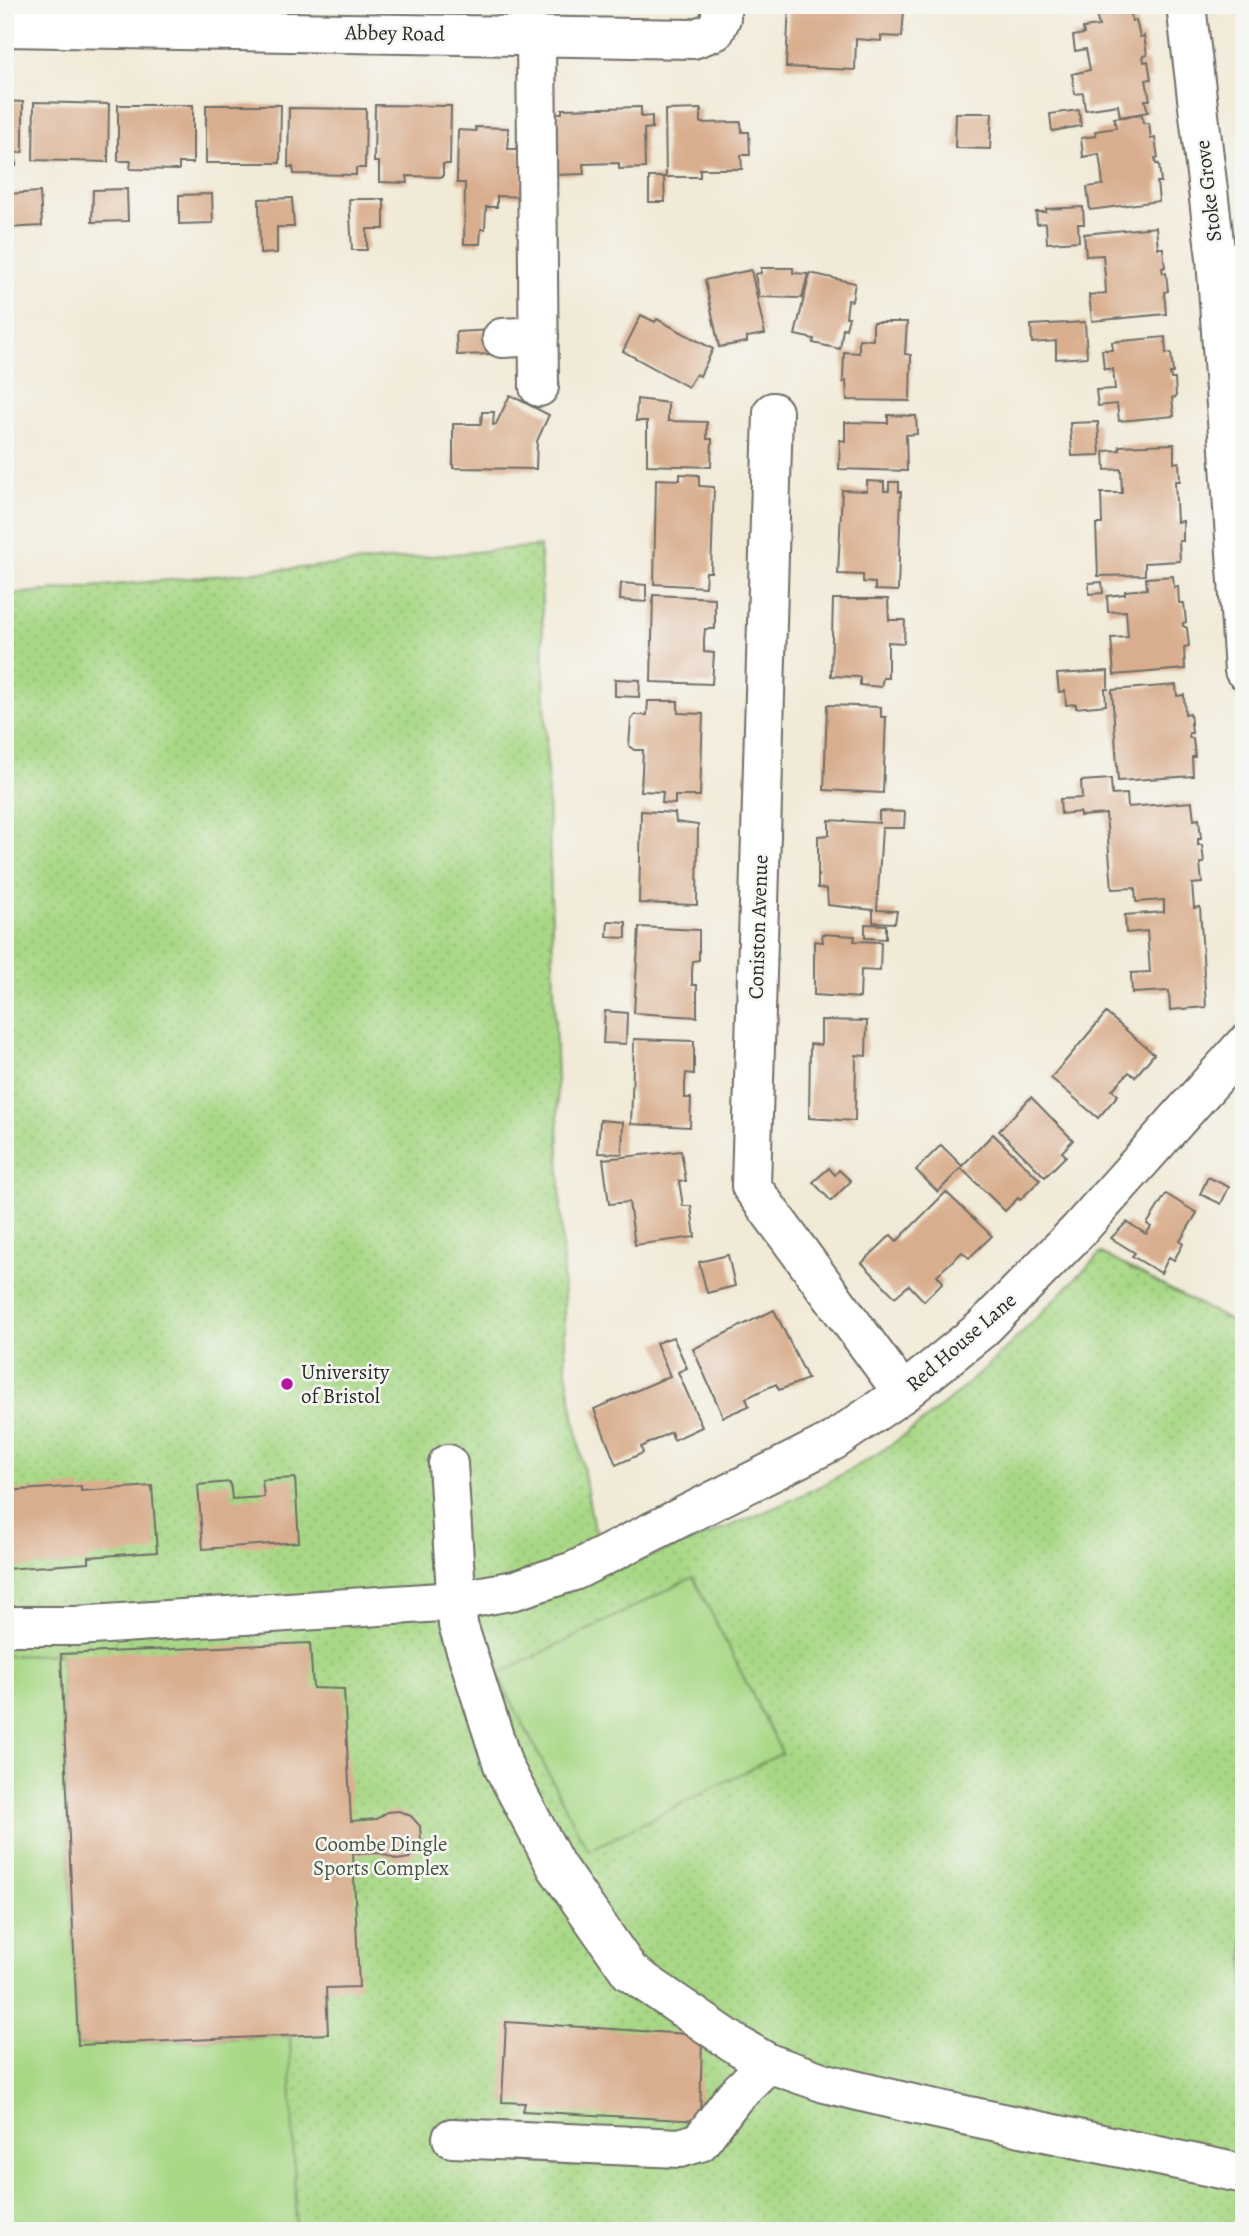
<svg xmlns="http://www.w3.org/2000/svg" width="1249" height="2236" font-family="Alegreya,serif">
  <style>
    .grass { fill: url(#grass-dots); stroke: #6a8258; stroke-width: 2 }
    .pitch { fill: #a8d886; stroke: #6a8258; stroke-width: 2 }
    .building { fill: #d9ae8e }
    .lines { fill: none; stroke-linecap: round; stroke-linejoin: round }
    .minor-casing { stroke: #706e67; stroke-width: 42 }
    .minor { stroke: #fff; stroke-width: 38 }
    .poi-dot { fill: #b5179e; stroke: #f6f6f2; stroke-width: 2.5 }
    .labels { text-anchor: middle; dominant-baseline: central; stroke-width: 5; stroke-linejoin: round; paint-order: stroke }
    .street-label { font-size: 21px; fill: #2b2b2b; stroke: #f6f6f2 }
    .poi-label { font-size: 21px; fill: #2b2b2b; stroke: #f6f6f2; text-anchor: start }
    .park-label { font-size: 21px; fill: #4a5642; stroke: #f6f6f2 }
  </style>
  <defs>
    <pattern id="grass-dots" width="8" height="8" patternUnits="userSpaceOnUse" patternTransform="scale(1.75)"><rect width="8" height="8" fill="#a8d886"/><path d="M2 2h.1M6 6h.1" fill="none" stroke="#91ba74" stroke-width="1.8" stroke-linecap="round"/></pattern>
  </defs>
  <rect width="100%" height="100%" fill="#f6f6f2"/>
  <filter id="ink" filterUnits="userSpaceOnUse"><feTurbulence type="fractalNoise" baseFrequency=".0143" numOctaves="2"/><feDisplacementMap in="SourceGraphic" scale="14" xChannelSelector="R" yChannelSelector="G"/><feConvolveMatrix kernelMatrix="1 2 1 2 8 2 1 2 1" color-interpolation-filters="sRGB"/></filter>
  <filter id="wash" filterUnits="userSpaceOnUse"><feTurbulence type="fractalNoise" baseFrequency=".00686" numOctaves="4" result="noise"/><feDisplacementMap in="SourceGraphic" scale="28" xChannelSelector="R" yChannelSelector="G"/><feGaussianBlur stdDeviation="1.57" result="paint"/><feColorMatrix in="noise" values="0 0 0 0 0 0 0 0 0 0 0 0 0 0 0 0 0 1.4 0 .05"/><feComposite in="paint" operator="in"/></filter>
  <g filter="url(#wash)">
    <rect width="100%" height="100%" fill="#f1ead7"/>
    <path class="grass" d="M540,546L566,1370L593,1525L620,1568C714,1533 809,1500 892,1444C970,1391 1034,1319 1101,1253L1244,1328V2231H5V595Z"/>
    <g class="pitch">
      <polygon points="693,1577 782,1753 588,1851 498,1675"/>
      <polygon points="61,1654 78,2045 290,2036 296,2231 5,2231 5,1656"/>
    </g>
    <g id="blocks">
      <g class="building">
        <polygon points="789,5 883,6 883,11 904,11 902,37 881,36 881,41 856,39 855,70 786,67"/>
        <polygon points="1130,9 1132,21 1136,20 1140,37 1144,36 1147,55 1143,56 1144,62 1148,61 1151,79 1146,80 1150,100 1145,100 1148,112 1120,117 1118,105 1085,110 1083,93 1075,94 1072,74 1090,70 1086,49 1075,51 1073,36 1084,34 1083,28 1099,26 1096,15"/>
        <polygon points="5,101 23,102 23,152 16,153 16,166 5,166"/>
        <polygon points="34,102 109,104 108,162 33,160"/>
        <polygon points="118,105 193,105 193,163 179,163 179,170 130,169 131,161 118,161"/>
        <polygon points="206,105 281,105 280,163 206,163"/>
        <polygon points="375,105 451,106 450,164 443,164 443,177 407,176 408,183 379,182 379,162 374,162"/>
        <polygon points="641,107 641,117 652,116 652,128 644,129 645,168 619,169 619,163 583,164 584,174 553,175 549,113 562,113 562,109"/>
        <polygon points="289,108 366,109 365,168 356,168 356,175 294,174 293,167 288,167"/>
        <polygon points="701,109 701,123 741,122 742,132 749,132 750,155 741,155 742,169 700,169 700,177 666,177 665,110"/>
        <polygon points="1079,110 1081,126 1052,131 1050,114"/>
        <polygon points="956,113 992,113 990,149 955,148"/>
        <polygon points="1142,115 1143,123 1149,123 1151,139 1155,138 1158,158 1155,158 1156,164 1159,164 1161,182 1157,182 1159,201 1090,210 1087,187 1103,185 1101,168 1099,154 1083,157 1081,138 1096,136 1095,131 1116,128 1114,118"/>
        <polygon points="475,127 508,128 508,149 521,149 524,197 497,196 497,207 486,207 485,229 481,229 480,244 464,244 465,183 457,183 458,130 476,131"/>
        <polygon points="649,177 664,177 665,202 649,202"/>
        <polygon points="127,189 128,221 92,222 93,190"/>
        <polygon points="40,192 42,226 7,228 6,194"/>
        <polygon points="212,194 213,223 179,224 179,195"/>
        <polygon points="292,198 294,227 277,227 277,253 260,254 259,199"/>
        <polygon points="349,199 384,199 384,229 367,229 367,250 352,250"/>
        <polygon points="1083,207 1084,224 1078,224 1079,241 1047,243 1046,223 1037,224 1036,212 1046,212 1046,209"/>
        <polygon points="1156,227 1158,248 1163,248 1165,267 1162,268 1163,273 1166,273 1168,291 1164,292 1166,314 1092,321 1089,295 1106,293 1105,276 1103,255 1086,256 1084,234"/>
        <polygon points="761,268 793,268 793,273 808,274 802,298 759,297 755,274 761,273"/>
        <polygon points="751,270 765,334 747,337 747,342 719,347 705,280"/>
        <polygon points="810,273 855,283 852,301 848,300 846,317 849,317 846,329 843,328 840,349 813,343 814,339 795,335"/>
        <polygon points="641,315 655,322 657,319 713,349 700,376 696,374 688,387 623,351"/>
        <polygon points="873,322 907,322 905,354 911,355 910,401 847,400 846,381 843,382 844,352 859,353 859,339 873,340"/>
        <polygon points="1085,322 1087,357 1056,359 1056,341 1032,343 1031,325"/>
        <polygon points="493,330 494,354 457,355 456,332"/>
        <polygon points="1165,337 1166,354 1171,353 1173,373 1170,373 1171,379 1175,379 1176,397 1172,398 1174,416 1119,421 1117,404 1098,406 1096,390 1115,389 1113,369 1104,369 1102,350 1113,350 1112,342"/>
        <polygon points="510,395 549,415 537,441 536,469 453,468 453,424 481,424 482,412 494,412 493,425 496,424"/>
        <polygon points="637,399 668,403 668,421 707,422 707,439 712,439 711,467 647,465 647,421 636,421"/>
        <polygon points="888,415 916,416 917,434 906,435 907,471 839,469 840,440 845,441 845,422 888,423"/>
        <polygon points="1098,422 1100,455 1072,456 1070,423"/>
        <polygon points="1174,444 1174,463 1179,462 1180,481 1175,481 1177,522 1183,521 1183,541 1179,541 1180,561 1145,563 1145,575 1098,576 1096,524 1102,524 1101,493 1122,493 1121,469 1105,470 1104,451 1120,450 1119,446"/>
        <polygon points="680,474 699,475 699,486 714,487 711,572 706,572 705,587 654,584 656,479 680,480"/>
        <polygon points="867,481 884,482 884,491 889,491 889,482 899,482 899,492 901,492 898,591 875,590 875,583 863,582 863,575 838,574 842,490 867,491"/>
        <polygon points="1173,576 1174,587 1178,586 1179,603 1184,603 1186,622 1183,623 1183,626 1187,628 1189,646 1184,647 1185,669 1114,675 1111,638 1128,637 1126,611 1108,612 1107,596 1125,594 1125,591 1147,589 1146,578"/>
        <polygon points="1102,582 1103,593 1089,594 1089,583"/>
        <polygon points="621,583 646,585 646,602 620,600"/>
        <polygon points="653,595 715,598 715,629 705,629 704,639 704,652 714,653 712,684 651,682"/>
        <polygon points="833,599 888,599 889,620 905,620 904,643 888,642 888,678 883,678 881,687 860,685 860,677 831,676"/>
        <polygon points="1108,671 1108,689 1105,689 1106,705 1076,708 1076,704 1066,705 1065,691 1059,692 1057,674"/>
        <polygon points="615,679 640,680 639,697 615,696"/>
        <polygon points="1176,685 1177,696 1184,695 1185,714 1190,713 1192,733 1189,733 1189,737 1193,739 1195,757 1192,757 1193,776 1118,781 1112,690"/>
        <polygon points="648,701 678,701 678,713 703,714 700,796 675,796 675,804 662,803 663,792 641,791 643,750 634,750 629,746 631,720 635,715 647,715"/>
        <polygon points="827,705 881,707 881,717 886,717 883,793 824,790"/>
        <polygon points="1111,779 1112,795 1127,794 1128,807 1192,802 1194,820 1199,819 1201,839 1198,839 1198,845 1202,845 1204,863 1200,863 1202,883 1192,884 1194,908 1200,907 1206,1007 1170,1010 1169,991 1132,993 1131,973 1150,972 1147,931 1126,933 1125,915 1164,912 1164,900 1136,902 1135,888 1112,889 1106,814 1080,816 1080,812 1061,814 1060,799 1082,798 1081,781"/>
        <polygon points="641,811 675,813 676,822 698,825 697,905 639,903"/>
        <polygon points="879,811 905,812 904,828 882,828 877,910 897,911 895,923 873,922 873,910 828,905 827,889 818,888 818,836 829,835 829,820 879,823"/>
        <polygon points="608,921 626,922 626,938 607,937"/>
        <polygon points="865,924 886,925 886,939 865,938"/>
        <polygon points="639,927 699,930 699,960 693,961 692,971 692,985 697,985 697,1017 634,1013"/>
        <polygon points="822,934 855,936 854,941 881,942 880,971 861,970 860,998 814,995 814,941 823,942"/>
        <polygon points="605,1011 627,1013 626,1044 603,1043"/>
        <polygon points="1106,1013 1154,1054 1135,1077 1129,1072 1112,1090 1118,1095 1098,1118 1051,1078"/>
        <polygon points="821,1020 867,1021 866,1056 856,1055 855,1121 809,1118 810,1044 821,1045"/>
        <polygon points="634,1039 694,1041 694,1074 686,1073 685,1084 685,1098 691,1098 690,1127 631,1124"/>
        <polygon points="1031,1097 1073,1140 1062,1152 1066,1156 1045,1177 999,1131"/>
        <polygon points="600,1120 623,1122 622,1154 598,1153"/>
        <polygon points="993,1134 1040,1180 1020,1200 1018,1198 1005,1211 961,1168 938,1192 916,1170 941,1145 962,1166"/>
        <polygon points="681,1151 686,1181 679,1181 683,1206 691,1206 695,1237 635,1245 629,1202 609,1204 603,1159"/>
        <polygon points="829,1168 835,1175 839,1170 851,1181 831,1201 813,1182"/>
        <polygon points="1208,1177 1229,1187 1221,1204 1200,1194"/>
        <polygon points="946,1192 992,1236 969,1258 962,1252 937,1275 943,1282 924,1301 909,1285 895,1297 862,1263 891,1235 897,1241"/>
        <polygon points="1166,1194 1197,1213 1180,1241 1183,1244 1174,1260 1169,1257 1161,1273 1132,1256 1135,1253 1111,1238 1127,1222 1146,1234 1151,1227 1147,1224"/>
        <polygon points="728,1255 735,1286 707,1293 699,1262"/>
        <polygon points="774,1310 808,1379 779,1390 776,1384 746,1398 749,1406 723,1417 693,1349"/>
        <polygon points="673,1337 687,1368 678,1372 702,1427 674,1440 671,1432 641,1447 643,1453 616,1465 594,1409 670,1376 656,1343"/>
        <polygon points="295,1478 299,1542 203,1549 198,1485 230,1482 232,1499 264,1497 262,1480"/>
        <polygon points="81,1486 81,1491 152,1486 157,1552 89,1557 89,1563 5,1569 5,1491"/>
        <polygon points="310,1643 313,1688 344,1689 351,1821 377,1819 387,1812 399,1811 411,1816 420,1826 421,1840 416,1851 409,1858 397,1860 380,1853 353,1854 359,1987 326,1988 328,2034 78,2045 61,1654"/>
        <polygon points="506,2022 702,2035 700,2121 523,2111 525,2103 502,2102"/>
      </g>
    </g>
  </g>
  <g filter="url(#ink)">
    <use href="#blocks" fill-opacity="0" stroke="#706e67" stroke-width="2"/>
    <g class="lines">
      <defs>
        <g id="minor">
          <polyline points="1186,5 1216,258 1244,670"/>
          <polyline points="5,27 693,39 715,31 721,18 721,5"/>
          <polyline points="536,36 539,387"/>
          <polyline points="502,338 539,336"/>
          <polyline points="773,412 751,1186 903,1393"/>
          <polyline points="448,1464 458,1625 504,1768 556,1866 630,1972 737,2045 768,2063 825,2083 917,2105 1244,2174"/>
          <polyline points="5,1626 76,1626 456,1601 515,1590 574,1571 833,1441 903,1393 982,1329 1079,1230 1244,1045"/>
          <polyline points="452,2138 680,2148 700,2142 734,2097 768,2063"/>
        </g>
      </defs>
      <use href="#minor" class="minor-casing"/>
      <use href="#minor" class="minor"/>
    </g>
  </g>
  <circle class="poi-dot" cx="287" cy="1384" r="7"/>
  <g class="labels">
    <g class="street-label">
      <text transform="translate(395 33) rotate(1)">Abbey Road</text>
      <text transform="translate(1208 191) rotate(-97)">Stoke Grove</text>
      <text transform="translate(758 927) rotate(-88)">Coniston Avenue</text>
      <text transform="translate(961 1342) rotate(-41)">Red House Lane</text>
    </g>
    <g class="poi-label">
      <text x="301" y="1372">University<tspan x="301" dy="24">of Bristol</tspan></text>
    </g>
    <g class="park-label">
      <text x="381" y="1844">Coombe Dingle<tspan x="381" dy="24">Sports Complex</tspan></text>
    </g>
  </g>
  <rect width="1249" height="2236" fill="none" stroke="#f6f6f2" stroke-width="28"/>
</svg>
